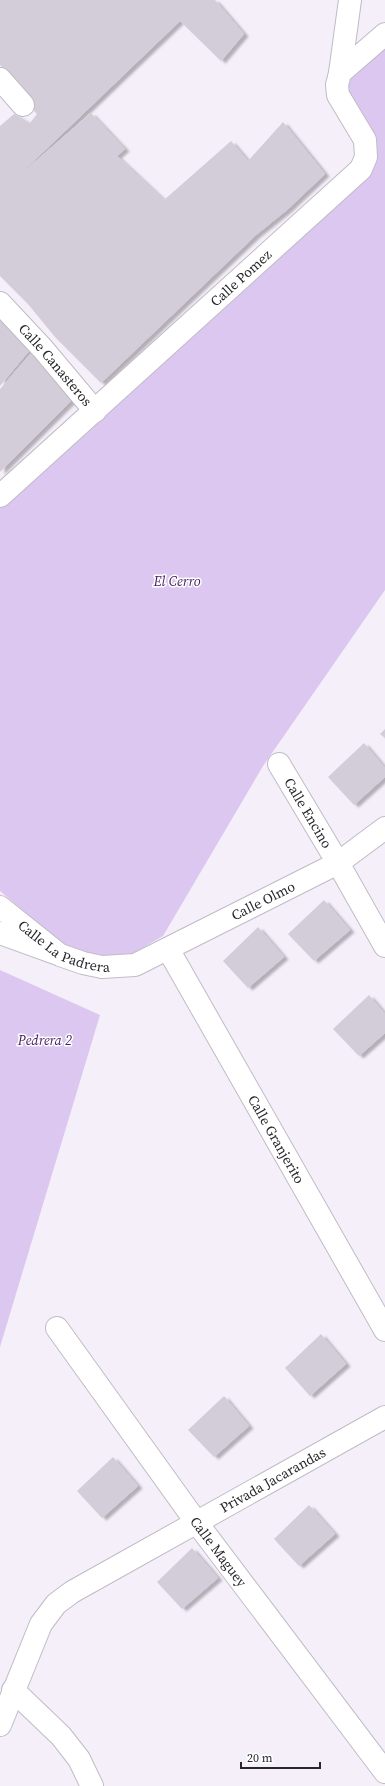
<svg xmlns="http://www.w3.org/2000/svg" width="385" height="1786" font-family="'Source Serif 4',serif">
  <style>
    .green { fill: #dcc7f1 }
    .building { fill: #d2cdd8; filter: url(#shadow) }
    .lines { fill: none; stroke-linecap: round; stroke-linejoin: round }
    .street-casing { stroke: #c0bbc6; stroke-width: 24 }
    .secondary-casing { stroke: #c0bbc6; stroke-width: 24 }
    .street { stroke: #fff; stroke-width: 22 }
    .secondary { stroke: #fff; stroke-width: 22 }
    .labels { text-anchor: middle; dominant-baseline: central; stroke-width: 3; stroke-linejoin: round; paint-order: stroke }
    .street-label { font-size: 14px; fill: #29272b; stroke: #fff }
    .park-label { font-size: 14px; font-style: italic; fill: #431e5f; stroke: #fff }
  </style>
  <defs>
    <filter id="shadow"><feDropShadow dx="4.5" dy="2.5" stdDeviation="1" flood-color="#0004"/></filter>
  </defs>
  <rect width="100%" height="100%" fill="#f5effa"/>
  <g class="green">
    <polygon points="385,33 385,590 263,766 163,936 132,954 102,960 66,947 0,891 0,505 367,160 338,73"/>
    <polygon points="0,970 100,1015 0,1347"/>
  </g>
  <g class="building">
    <polygon points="0,0 215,0 244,34 221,61 180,21 15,179 91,113 125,149 117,156 164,200 231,141 248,161 283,122 325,174 287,210 256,235 101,383 55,337 28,304 0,276 0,126 14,114 30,123 37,114 24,100 27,97 0,65"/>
    <polygon points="0,319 29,351 0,386"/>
    <polygon points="31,353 72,400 0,472 0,460 3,463 0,460 0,389"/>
    <polygon points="385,729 385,738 380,734"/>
    <polygon points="364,743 385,768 385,777 354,805 328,777"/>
    <polygon points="324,900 350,930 314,961 288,934"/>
    <polygon points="258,927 284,957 248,988 223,961"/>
    <polygon points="369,995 385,1014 385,1033 359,1056 333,1029"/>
    <polygon points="321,1334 346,1364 310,1396 285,1368"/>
    <polygon points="224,1396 249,1426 214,1457 188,1430"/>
    <polygon points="113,1457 138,1486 102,1518 77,1491"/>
    <polygon points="309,1505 335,1534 299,1566 274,1539"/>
    <polygon points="192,1548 218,1578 182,1609 157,1582"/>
  </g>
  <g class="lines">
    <defs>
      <g id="street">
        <polyline points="340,73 350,0"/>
        <polyline points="0,79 23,105"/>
        <path id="s1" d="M0,303L43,349L95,411"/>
        <path id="s2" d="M0,496L361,169L366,157L365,140L338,95L337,85L340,73L385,34"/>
        <path id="s3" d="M279,764L338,863L385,946"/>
        <polyline points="0,933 55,953"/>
        <path id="s4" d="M168,949L385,1330"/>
        <path id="s5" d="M57,1328L197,1523L385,1772"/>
        <polyline points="13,1690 61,1736 79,1759 92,1786"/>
        <path id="s6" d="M0,1725L41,1624L56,1604L72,1592L385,1417"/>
      </g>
      <g id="secondary">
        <path id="s7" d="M0,907L60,955L83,963L102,967L135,965L338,863L385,828"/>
      </g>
    </defs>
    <use href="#street" class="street-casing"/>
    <use href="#secondary" class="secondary-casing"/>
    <use href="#street" class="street"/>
    <use href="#secondary" class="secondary"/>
  </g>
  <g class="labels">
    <g class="street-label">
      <text stroke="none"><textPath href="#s2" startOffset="325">Calle Pomez</textPath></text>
      <text stroke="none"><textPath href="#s1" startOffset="83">Calle Canasteros</textPath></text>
      <text stroke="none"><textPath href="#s3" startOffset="57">Calle Encino</textPath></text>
      <text stroke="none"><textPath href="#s7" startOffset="297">Calle Olmo</textPath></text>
      <text stroke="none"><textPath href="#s7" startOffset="77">Calle La Padrera</textPath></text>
      <text stroke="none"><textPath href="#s4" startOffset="219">Calle Granjerito</textPath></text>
      <text stroke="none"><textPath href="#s6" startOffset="384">Privada Jacarandas</textPath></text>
      <text stroke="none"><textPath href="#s5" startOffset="276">Calle Maguey</textPath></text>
    </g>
    <g class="park-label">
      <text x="177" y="581">El Cerro</text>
      <text x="45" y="1040">Pedrera 2</text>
    </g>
  </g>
  <path d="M241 1762v6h79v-6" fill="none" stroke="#29272b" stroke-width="2"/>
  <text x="247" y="1762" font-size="12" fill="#29272b" stroke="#ffffff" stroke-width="3" paint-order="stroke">20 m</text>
</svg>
